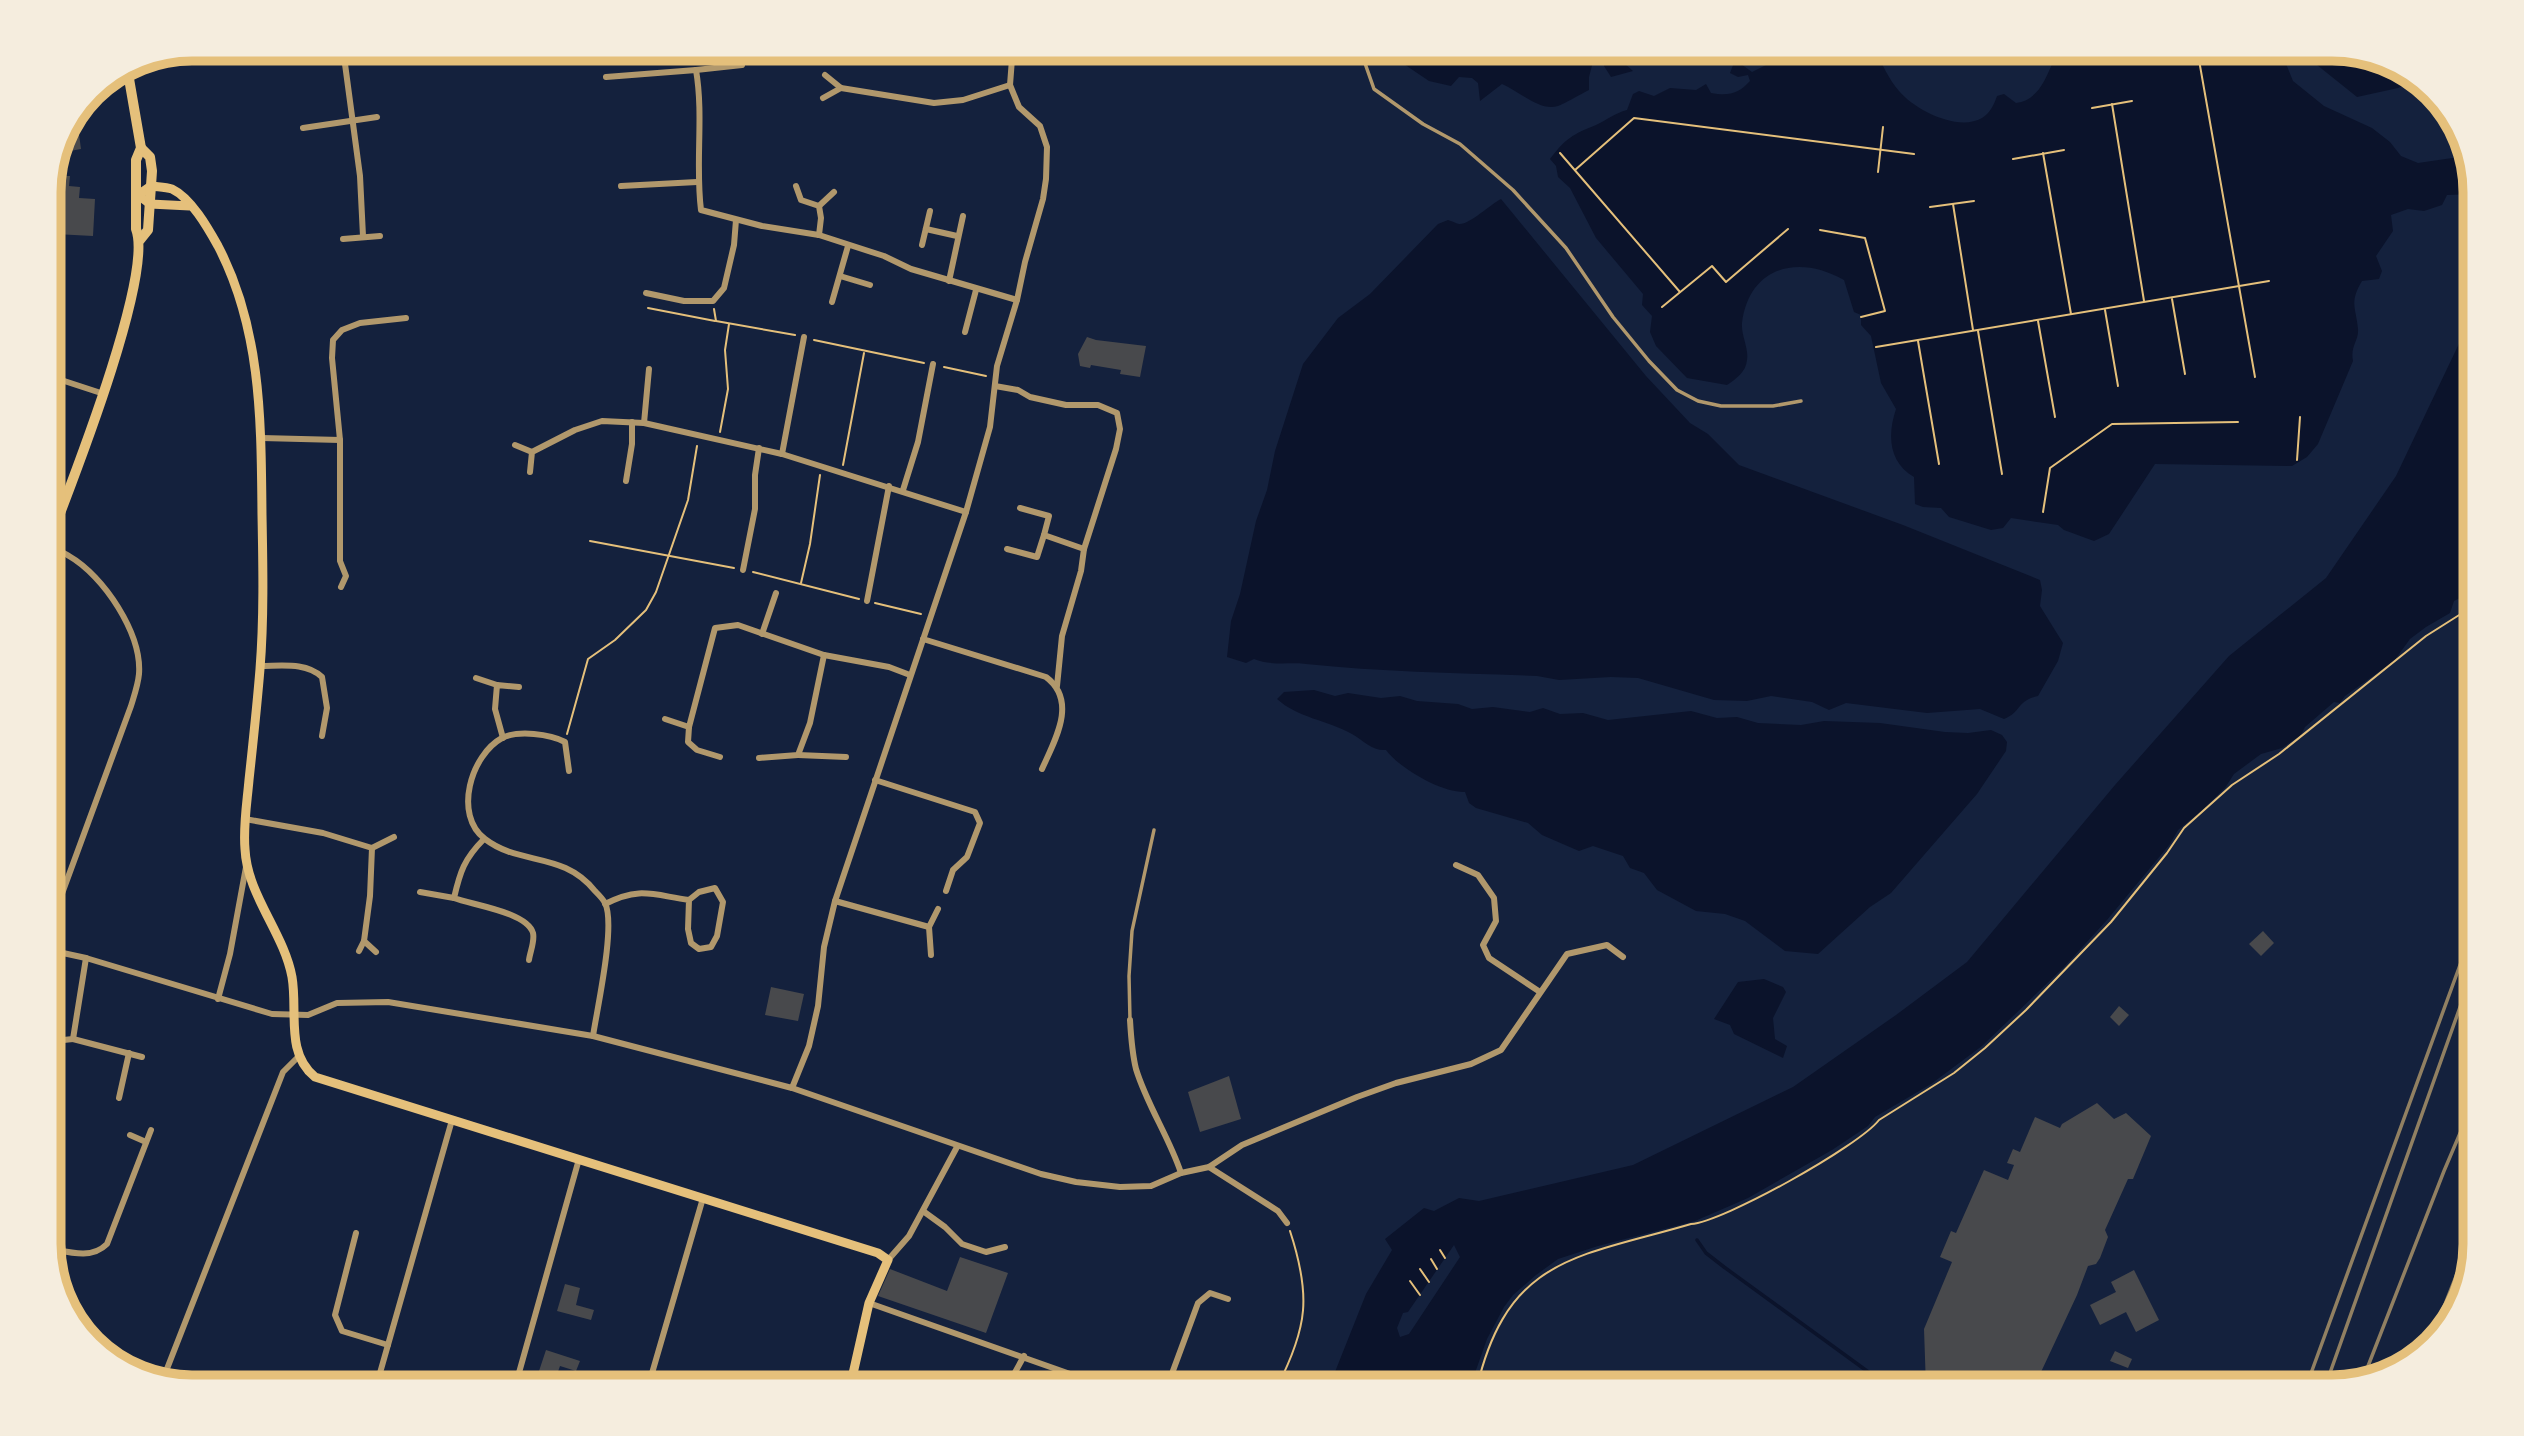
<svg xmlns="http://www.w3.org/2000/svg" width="2524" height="1436" font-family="Barlow,sans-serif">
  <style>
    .water { fill: #0b132b; fill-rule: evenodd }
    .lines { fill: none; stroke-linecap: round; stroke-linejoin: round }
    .stream { stroke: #0b132b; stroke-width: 3.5 }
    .building { fill: #48494c }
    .path { stroke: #e5c07b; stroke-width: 2 }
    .service { stroke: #b1986c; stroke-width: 3.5 }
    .minor { stroke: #b1986c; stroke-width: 6 }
    .secondary { stroke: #e5c07b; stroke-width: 9 }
    .primary { stroke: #e5c07b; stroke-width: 10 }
    .rail { stroke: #918062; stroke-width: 3.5 }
    .rim { fill: none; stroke: #e5c07b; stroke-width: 9 }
  </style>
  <rect width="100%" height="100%" fill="#14213d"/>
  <g class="water">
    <path d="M1390,49H1620L1615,55L1633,71L1611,77L1604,66V56L1595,54L1589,77V90C1581,94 1564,104 1558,106C1540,112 1519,91 1502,84L1480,101L1478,83L1472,78L1459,77L1451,86L1429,81L1392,56Z"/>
    <path d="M1784,49H1874C1882,63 1889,80 1899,91C1915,110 1958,132 1982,118C1990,113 1994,105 1997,96L2004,94L2016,103C2038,100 2045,80 2053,62L2037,56L2032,49H2039L2046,56L2055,55L2065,49H2280L2293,81L2324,106L2372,128L2390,142L2401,156L2418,163L2466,156L2475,184V194L2447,195L2442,205L2424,211L2408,209L2391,215L2393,231L2376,256L2382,271L2379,279L2362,281C2349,303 2356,307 2358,329C2359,341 2350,346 2353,361L2318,444L2307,457L2292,466L2155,464L2109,534L2094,541L2064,530L2058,525L2011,518L2003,528L1991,530L1949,517L1941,508L1923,507L1915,504L1914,477C1889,462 1887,436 1896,409L1881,383L1871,336L1861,325V315L1854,312L1844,280C1799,254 1749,266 1742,323C1741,336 1749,348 1747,360C1746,372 1736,379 1727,385L1687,378L1656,346L1650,332L1652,316L1642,305L1643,294L1596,238L1570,188L1558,177L1556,166L1550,159C1565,139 1573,134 1596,125C1607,120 1615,113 1627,110L1633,94L1639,91L1654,96L1670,88L1696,90L1706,84L1711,93C1729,96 1738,94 1750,81L1748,75L1738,77L1730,73L1735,60L1732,50L1737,51L1741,64L1752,72L1770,63L1769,57L1777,55Z"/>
    <polygon points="2307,49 2331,49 2403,68 2415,80 2398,88 2357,97 2312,61"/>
    <path d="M1501,199L1646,376L1690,423L1708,434L1739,465L1903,525L2040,580L2042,590L2040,606L2063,643L2058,661L2038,696C2016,701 2022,712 2004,719L1980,709L1927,713L1846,703L1829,710L1812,702L1771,696L1747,701L1714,700L1638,678L1611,677L1559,680L1537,676C1460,673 1383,672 1306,664C1289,662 1270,666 1254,659L1246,663L1227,657L1231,621L1240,594L1256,521L1267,490L1275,451L1303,364L1338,318L1370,294L1438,224L1448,220C1449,220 1458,224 1459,224C1469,225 1491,204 1501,199Z"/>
    <path d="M2475,310V595L2468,594L2454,601L2450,613L2426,627L2410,639L2394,661L2345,696L2340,703L2334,702L2305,727L2301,735L2282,748L2261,754L2234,774L2225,788L2200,812L2178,830L2170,844L2107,920L2064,967L1982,1046L1931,1084L1875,1117L1868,1126L1832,1150L1748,1198L1695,1221L1598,1246L1558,1259L1536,1275L1513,1295L1504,1307L1487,1339L1470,1387H1329L1366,1294L1392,1250L1385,1239L1424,1208L1434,1211L1459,1198L1479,1201L1633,1165L1793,1087L1896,1015L1967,962L2115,785L2229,656L2326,578L2396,476ZM1454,1245L1460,1257L1409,1334L1400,1337L1397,1328L1403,1313L1408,1312Z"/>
    <path d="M1314,690L1335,696L1348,693L1381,698L1400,696L1417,701L1458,704L1472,709L1493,707L1530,712L1543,708L1560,714L1583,713L1608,720L1691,711L1717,718L1737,717L1758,723L1801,725L1824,721L1880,723L1945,732L1968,733L1991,730L2002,735L2007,742L2006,751L1977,794L1891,893L1870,907L1818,954L1785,951L1745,921L1725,914L1696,911L1657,890L1644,873L1630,868L1623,856L1593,846L1579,851L1542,835L1528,823L1476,808L1469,803L1465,792C1442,793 1399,768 1386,750C1372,751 1364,741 1352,734C1327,720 1298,718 1277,699L1284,692Z"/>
    <polygon points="1764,979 1783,987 1786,992 1773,1018 1775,1039 1787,1046 1783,1058 1734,1034 1730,1025 1714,1019 1738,982"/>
  </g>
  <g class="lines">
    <polyline class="stream" points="1697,1240 1706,1253 1724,1267 1889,1387"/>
  </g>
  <g class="building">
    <polygon points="78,127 81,149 70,151 67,128"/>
    <polygon points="58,176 70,176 69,186 80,187 79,198 95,199 93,236 55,234"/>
    <polygon points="1087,337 1096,340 1146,346 1140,377 1120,374 1121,370 1091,365 1090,368 1080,366 1078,354"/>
    <polygon points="2263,931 2274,943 2261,956 2249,944"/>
    <polygon points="771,987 804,994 798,1021 765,1015"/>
    <polygon points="2119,1006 2129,1015 2119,1026 2110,1017"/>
    <polygon points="1229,1076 1241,1119 1200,1132 1188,1092"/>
    <polygon points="2097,1103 2114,1119 2126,1113 2151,1136 2133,1179 2128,1179 2105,1230 2108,1237 2100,1258 2096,1264 2088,1266 2077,1295 2034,1387 1951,1387 1945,1384 1944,1387 1926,1387 1924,1329 1952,1262 1940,1257 1951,1231 1956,1233 1984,1170 2008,1180 2014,1165 2007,1163 2013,1149 2020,1152 2035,1117 2060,1128 2062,1124"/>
    <polygon points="960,1257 1008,1273 986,1333 878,1296 890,1269 947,1291"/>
    <polygon points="2134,1270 2159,1320 2136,1332 2126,1312 2100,1325 2090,1305 2116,1292 2111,1282"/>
    <polygon points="565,1284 580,1288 576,1305 594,1310 591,1320 557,1311"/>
    <polygon points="546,1350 580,1361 576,1371 560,1366 554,1383 537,1377"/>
    <polygon points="2115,1351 2132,1359 2128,1368 2110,1361"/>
  </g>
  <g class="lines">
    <g class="path">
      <polyline points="2301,63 2314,56 2310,49"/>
      <polyline points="2171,64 2199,60 2255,377"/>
      <polyline points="2112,104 2144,301"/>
      <polyline points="2092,108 2132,101"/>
      <polyline points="1560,153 1680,292"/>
      <polyline points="2043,153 2071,314"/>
      <polyline points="2013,159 2064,150"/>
      <polyline points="1575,170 1634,118 1914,154"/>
      <polyline points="1878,172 1883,127"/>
      <polyline points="1953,204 1973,330"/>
      <polyline points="1930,207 1974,201"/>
      <polyline points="1820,230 1865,238 1885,311 1861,317"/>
      <polyline points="2172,299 2185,374"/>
      <polyline points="1662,307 1712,266 1726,282 1788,229"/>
      <polyline points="648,308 715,321"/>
      <polyline points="714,309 716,321 795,335"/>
      <polyline points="2105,310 2118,386"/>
      <polyline points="2038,321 2055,417"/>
      <polyline points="1978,331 2002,474"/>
      <polyline points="814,340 924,363"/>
      <polyline points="1918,341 1939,464"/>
      <polyline points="1876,347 2269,281"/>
      <polyline points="944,367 986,376"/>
      <polyline points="720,432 728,389 725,350 729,324"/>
      <polyline points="2297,460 2300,417"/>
      <polyline points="843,465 864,353"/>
      <polyline points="2043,512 2050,468 2112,424 2238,422"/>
      <polyline points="590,541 734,568"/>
      <polyline points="753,572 859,599"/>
      <polyline points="801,583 810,544 820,475"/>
      <polyline points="875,603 921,614"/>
      <polyline points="567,734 588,659 615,640 646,610 656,592 688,500 697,446"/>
      <polyline points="1440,1250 1445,1258"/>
      <polyline points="1431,1259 1437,1269"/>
      <polyline points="1420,1269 1429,1282"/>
      <polyline points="1410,1281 1420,1295"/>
      <path d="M1277,1387C1308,1327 1311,1295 1290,1231"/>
      <path d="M1477,1387C1508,1256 1579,1257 1691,1224C1723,1222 1859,1146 1879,1120L1954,1073L1985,1048L2026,1010L2111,922L2167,853L2184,828L2232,785L2279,754L2426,636L2475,605"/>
    </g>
    <g class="service">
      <polyline points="1360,49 1374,89 1423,124 1460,144 1513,190 1566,248 1613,317 1649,361 1677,390 1698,401 1721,406 1773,406 1801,401"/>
      <polyline points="1130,1020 1129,976 1132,931 1154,830"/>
    </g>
    <g class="minor">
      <polyline points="343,49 360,176 363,236"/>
      <polyline points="696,70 742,65"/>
      <polyline points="825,75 841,88 934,103 963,100 1010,85"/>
      <path d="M606,77L696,70C704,117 695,163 701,210L762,226L819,235L884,256L911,269L1017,300"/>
      <polyline points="823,98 841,88"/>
      <polyline points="303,128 377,117"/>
      <polyline points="621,186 697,182"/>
      <polyline points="796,186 801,200 819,206 821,218 819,235"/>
      <polyline points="819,206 834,192"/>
      <polyline points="926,229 957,236"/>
      <polyline points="343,239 380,236"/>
      <polyline points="922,245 930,211"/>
      <polyline points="840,276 870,285"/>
      <polyline points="949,281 963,216"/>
      <polyline points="646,293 684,301 713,301 724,288 734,245 736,220"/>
      <polyline points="832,302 848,246"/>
      <polyline points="965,332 976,290"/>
      <polyline points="49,376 104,394"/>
      <polyline points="995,386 1018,390 1030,397 1066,405 1098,405 1117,413 1120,429 1116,449 1084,549 1081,571 1062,636 1057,686"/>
      <polyline points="644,423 649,369"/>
      <polyline points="262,438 340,440 332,358 333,340 342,330 360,323 406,318"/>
      <polyline points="340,440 340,561 346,576 341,587"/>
      <polyline points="515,445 532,452"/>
      <polyline points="782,454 804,337"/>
      <polyline points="530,472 532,452 575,430 602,421 644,423 782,454 966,512"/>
      <polyline points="626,481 632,444 632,422"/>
      <polyline points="903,490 918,442 933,364"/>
      <polyline points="1020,508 1049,516 1044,535 1084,549"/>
      <path d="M49,547C56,550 63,552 69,556C104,576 142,634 139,674C138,685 134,696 131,706L49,929"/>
      <polyline points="1007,549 1037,557 1044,535"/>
      <polyline points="743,570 755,509 755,475 759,448"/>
      <polyline points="867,601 889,486"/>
      <polyline points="762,634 776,593"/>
      <path d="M923,639L1046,677C1078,701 1055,740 1042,769"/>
      <path d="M260,666C282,666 306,662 322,677L327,708L322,736"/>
      <polyline points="476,678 497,685"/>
      <polyline points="665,719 689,727 715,628 738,625 824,655 889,667 910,675"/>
      <polyline points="689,727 688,742 697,750 720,757"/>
      <polyline points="503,738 495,709 497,685 519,687"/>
      <polyline points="798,755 846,757"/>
      <polyline points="759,758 798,755 810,723 824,655"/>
      <path d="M569,771L565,742C550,734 518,730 502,738C471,755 453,815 485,839C520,866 563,851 595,891C598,894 603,899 605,903C616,925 597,1009 593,1036"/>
      <polyline points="875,780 975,812 980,823 967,857 953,870 946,891"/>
      <polyline points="245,819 323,833 372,848 370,896 364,941 376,952"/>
      <path d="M484,839C464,859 460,872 454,898C472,905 527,912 533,933C535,941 530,952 529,960"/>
      <polyline points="372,848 394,837"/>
      <polyline points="1456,865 1478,875 1494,898 1496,921 1483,945 1489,958 1540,992"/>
      <polyline points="420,892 454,898"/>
      <polyline points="835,901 929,927 931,955"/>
      <path d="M605,904C640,886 653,895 689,900L699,892L715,888L723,902L717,936L711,947L699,949L691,943L688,929L689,900"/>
      <polyline points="929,927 938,909"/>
      <polyline points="49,950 86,958 272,1014 308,1015 337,1003 388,1002 593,1036 792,1088 1041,1174 1076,1182 1120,1187 1151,1186 1181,1173 1209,1167 1242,1145 1357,1097 1396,1083 1471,1064 1501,1050 1567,954 1607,945 1623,957"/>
      <polyline points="359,951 364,941"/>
      <polyline points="218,999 230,954 246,867"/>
      <path d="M1130,1020C1131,1037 1132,1053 1136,1069C1147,1105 1169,1137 1181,1173"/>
      <polyline points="73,1039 142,1057"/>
      <polyline points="54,1041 73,1039 86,958"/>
      <polyline points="792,1088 809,1046 818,1006 824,947 835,901 966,512 990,427 997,366 1017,300 1025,262 1043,199 1046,179 1047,147 1040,126 1019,107 1010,85 1012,59 1015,49"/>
      <polyline points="119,1098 129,1053"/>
      <polyline points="130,1135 146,1142"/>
      <polyline points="1209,1167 1278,1211 1287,1223"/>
      <polyline points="923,1211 945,1227 962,1244 986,1252 1005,1247"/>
      <polyline points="356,1233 335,1315 342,1331 388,1345"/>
      <path d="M49,1248C69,1252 91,1260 107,1244L151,1130"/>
      <polyline points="888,1260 909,1236 957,1147"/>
      <polyline points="869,1303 1107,1387"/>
      <polyline points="163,1379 283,1072 298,1057"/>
      <polyline points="376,1387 452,1120"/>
      <polyline points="515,1387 579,1159"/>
      <polyline points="648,1387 703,1198"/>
      <polyline points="1007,1387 1024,1356"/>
      <polyline points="1167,1387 1198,1303 1210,1293 1228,1299"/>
    </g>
    <path class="secondary" d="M190,206L150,204L138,195L151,186C157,187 165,187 172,189C191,198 208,228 218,246C262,330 261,423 262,515C263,566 264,619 260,669C257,706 253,743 249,780C247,803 243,826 245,849C247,895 284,933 292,977C298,1011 285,1053 315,1077L878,1253L888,1260L869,1303L850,1387"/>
    <g class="primary">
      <polyline points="140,240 148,230 152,171 150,157 141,148"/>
      <path d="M49,542C70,487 154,276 136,229V160L141,148L127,67"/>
    </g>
    <g class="rail">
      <polyline points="2431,1340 2475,1228"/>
      <polyline points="2363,1379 2444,1171 2475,1098"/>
      <polyline points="2306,1387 2475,924"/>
      <polyline points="2325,1387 2475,965"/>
    </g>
  </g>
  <path d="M0 0H2524V1436H0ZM192 61H2332A131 131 0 0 1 2463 192V1244A131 131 0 0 1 2332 1375H192A131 131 0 0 1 61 1244V192A131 131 0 0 1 192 61Z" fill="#f5edde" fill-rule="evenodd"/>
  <path class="rim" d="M192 61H2332A131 131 0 0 1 2463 192V1244A131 131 0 0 1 2332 1375H192A131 131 0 0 1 61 1244V192A131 131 0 0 1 192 61Z"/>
</svg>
